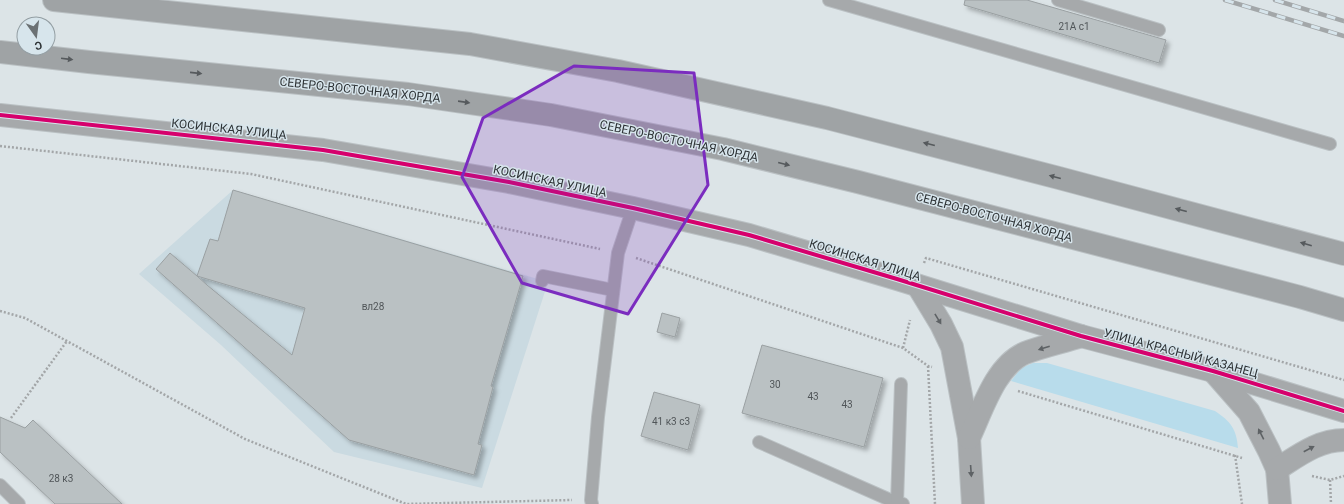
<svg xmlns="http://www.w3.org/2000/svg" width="1344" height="504" font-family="Roboto,sans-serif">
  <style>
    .built { fill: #cadae1 }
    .green { fill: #b8dceb }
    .building { fill: #bac1c3; stroke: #9aa0a2; fill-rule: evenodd; filter: url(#shadow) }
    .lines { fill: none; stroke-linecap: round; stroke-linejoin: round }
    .service-casing { stroke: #bac0c3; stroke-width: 14 }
    .minor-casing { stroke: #bac0c3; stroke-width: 24 }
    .primary-casing { stroke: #bac0c3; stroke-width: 24 }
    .path { stroke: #a3a6a8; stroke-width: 2.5; stroke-dasharray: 2 2; stroke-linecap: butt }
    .service { stroke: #a6a9ab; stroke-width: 12 }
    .minor { stroke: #a6a9ab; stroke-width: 22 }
    .primary { stroke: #9fa3a5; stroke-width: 22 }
    .rail-casing { stroke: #a3a7a9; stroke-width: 4.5 }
    .rail { stroke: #d7e5ec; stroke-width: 3; stroke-dasharray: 9; stroke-linecap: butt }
    .cycleway-casing { stroke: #d7e5ec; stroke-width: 6 }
    .cycleway { stroke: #d6006c; stroke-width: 4 }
    .oneway { fill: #565a5d }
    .oneway2 { fill: #5e6265 }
    .marked { fill: #7b2cbf; fill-opacity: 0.2; stroke: #7b2cbf; stroke-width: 3; stroke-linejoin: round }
    .labels { text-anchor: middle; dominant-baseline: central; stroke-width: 3; stroke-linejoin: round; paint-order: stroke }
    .number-label { font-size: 10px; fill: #515659 }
    .street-label { font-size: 12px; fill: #2e3336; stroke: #d7e5ec }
  </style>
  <defs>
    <filter id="shadow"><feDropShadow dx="3.5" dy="3.5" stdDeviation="2" flood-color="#0004"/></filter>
  </defs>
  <rect width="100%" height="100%" fill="#dce4e7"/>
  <polygon class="built" points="233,190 548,282 482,488 334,452 221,345 139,274"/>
  <path class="green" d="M1033,363H1047L1215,411C1231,422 1236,428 1238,448L1011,381L1021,368Z"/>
  <g class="building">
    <polygon points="965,0 1027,0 1166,40 1159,63 964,5"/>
    <path d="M233,190L523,276L491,386L493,387L478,444L482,445L474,475L349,440L156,269L170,253L197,276L210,239L218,241ZM197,276L305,308L292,355L207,285Z"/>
    <polygon points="662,313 680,318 675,337 657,332"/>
    <polygon points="762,345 883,378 864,447 742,413"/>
    <polygon points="654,392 700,405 688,450 641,436"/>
    <polygon points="0,417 25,428 33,420 122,504 55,504 0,452"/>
  </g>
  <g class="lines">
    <defs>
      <g id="service">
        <polyline points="829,0 1330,144"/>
        <polyline points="1058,0 1159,30"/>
        <polyline points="542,281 543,276 613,290"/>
        <polyline points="759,442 897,503 903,504"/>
        <polyline points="0,485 19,504"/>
        <polyline points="897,503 901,384"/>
        <polyline points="592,504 591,500 598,417 618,253 633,208"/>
      </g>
      <g id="minor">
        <polyline points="0,115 323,150 509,182 633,208 749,235 897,279 1081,336 1213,371 1344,411"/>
        <polyline points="918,286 941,324 952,347 969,438 973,504"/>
        <polyline points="1213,371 1249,412 1269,451 1277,469 1280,504"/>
        <path d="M969,438C982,411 995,366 1025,353C1043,346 1063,342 1081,336"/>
        <path d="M1277,469C1298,456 1318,440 1344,440"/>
      </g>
      <g id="primary">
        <polyline points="54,0 470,44 618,71 827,118 1059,178 1344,254"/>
        <polyline points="0,52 89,62 408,94 551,115 723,149 858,182 1300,297 1344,310"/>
      </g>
    </defs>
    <use href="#service" class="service-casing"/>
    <use href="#minor" class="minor-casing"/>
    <use href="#primary" class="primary-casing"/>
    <g class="path">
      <polyline points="0,146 251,174 600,249"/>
      <polyline points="636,258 903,348 928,366 932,367"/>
      <polyline points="924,263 926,258 1344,380"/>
      <polyline points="0,311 25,318 245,439 406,504 572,500"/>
      <polyline points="903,348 910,320"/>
      <polyline points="928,366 935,504"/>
      <polyline points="1018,391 1242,458"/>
      <polyline points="11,418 67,341"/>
      <polyline points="1235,455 1242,504"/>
      <polyline points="1312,476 1330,480 1344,476"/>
      <polyline points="1330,480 1331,504"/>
    </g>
    <use href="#service" class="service"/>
    <use href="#minor" class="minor"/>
    <use href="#primary" class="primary"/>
    <defs>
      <g id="rail">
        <polyline points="1225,0 1344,36"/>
        <polyline points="1275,0 1344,21"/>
      </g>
    </defs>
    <use href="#rail" class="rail-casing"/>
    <use href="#rail" class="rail"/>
    <defs>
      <polyline id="cycleway" points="0,115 323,150 509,182 633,208 749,235 897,279 1081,336 1213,371 1344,411"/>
    </defs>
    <use href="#cycleway" class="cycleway-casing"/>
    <use href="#cycleway" class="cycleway"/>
  </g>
  <defs><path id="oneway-solid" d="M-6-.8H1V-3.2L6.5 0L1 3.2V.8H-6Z"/></defs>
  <g class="oneway">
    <use href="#oneway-solid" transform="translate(67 59) rotate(7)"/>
    <use href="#oneway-solid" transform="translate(196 73) rotate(6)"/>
    <use href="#oneway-solid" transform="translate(464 102) rotate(8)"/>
    <use href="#oneway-solid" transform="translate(929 144) rotate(-166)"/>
    <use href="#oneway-solid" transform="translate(784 164) rotate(14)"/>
    <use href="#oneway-solid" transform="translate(1055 177) rotate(-165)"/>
    <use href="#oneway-solid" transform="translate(1181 210) rotate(-165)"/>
    <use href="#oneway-solid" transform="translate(1306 244) rotate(-164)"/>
  </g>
  <g class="oneway2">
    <use href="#oneway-solid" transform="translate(938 319) rotate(59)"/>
    <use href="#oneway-solid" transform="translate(1044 348) rotate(163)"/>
    <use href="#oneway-solid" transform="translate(1261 434) rotate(-117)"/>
    <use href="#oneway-solid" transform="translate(1309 449) rotate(-28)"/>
    <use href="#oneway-solid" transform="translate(971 471) rotate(86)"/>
  </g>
  <path class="marked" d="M574,66L694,73L708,185L628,314L522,283L462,177L483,118Z"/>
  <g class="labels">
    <g class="number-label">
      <text x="1074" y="26">21А с1</text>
      <text x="373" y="306">вл28</text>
      <text x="775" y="384">30</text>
      <text x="813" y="396">43</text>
      <text x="847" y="404">43</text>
      <text x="671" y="421">41 к3 с3</text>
      <text x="61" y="478">28 к3</text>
    </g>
    <g class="street-label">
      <text transform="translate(360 90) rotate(6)">СЕВЕРО-ВОСТОЧНАЯ ХОРДА</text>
      <text transform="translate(229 129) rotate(6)">КОСИНСКАЯ УЛИЦА</text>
      <text transform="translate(679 141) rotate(12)">СЕВЕРО-ВОСТОЧНАЯ ХОРДА</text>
      <text transform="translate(550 181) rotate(12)">КОСИНСКАЯ УЛИЦА</text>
      <text transform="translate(994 217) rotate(15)">СЕВЕРО-ВОСТОЧНАЯ ХОРДА</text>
      <text transform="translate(865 260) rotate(17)">КОСИНСКАЯ УЛИЦА</text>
      <text transform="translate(1181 353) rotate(15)">УЛИЦА КРАСНЫЙ КАЗАНЕЦ</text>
    </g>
  </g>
  <g transform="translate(36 36) rotate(166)"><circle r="19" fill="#d7e5ec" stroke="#939ea3"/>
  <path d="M0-3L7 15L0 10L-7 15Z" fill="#6b7174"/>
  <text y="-6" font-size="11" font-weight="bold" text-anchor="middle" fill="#2e3336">С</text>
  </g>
</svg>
